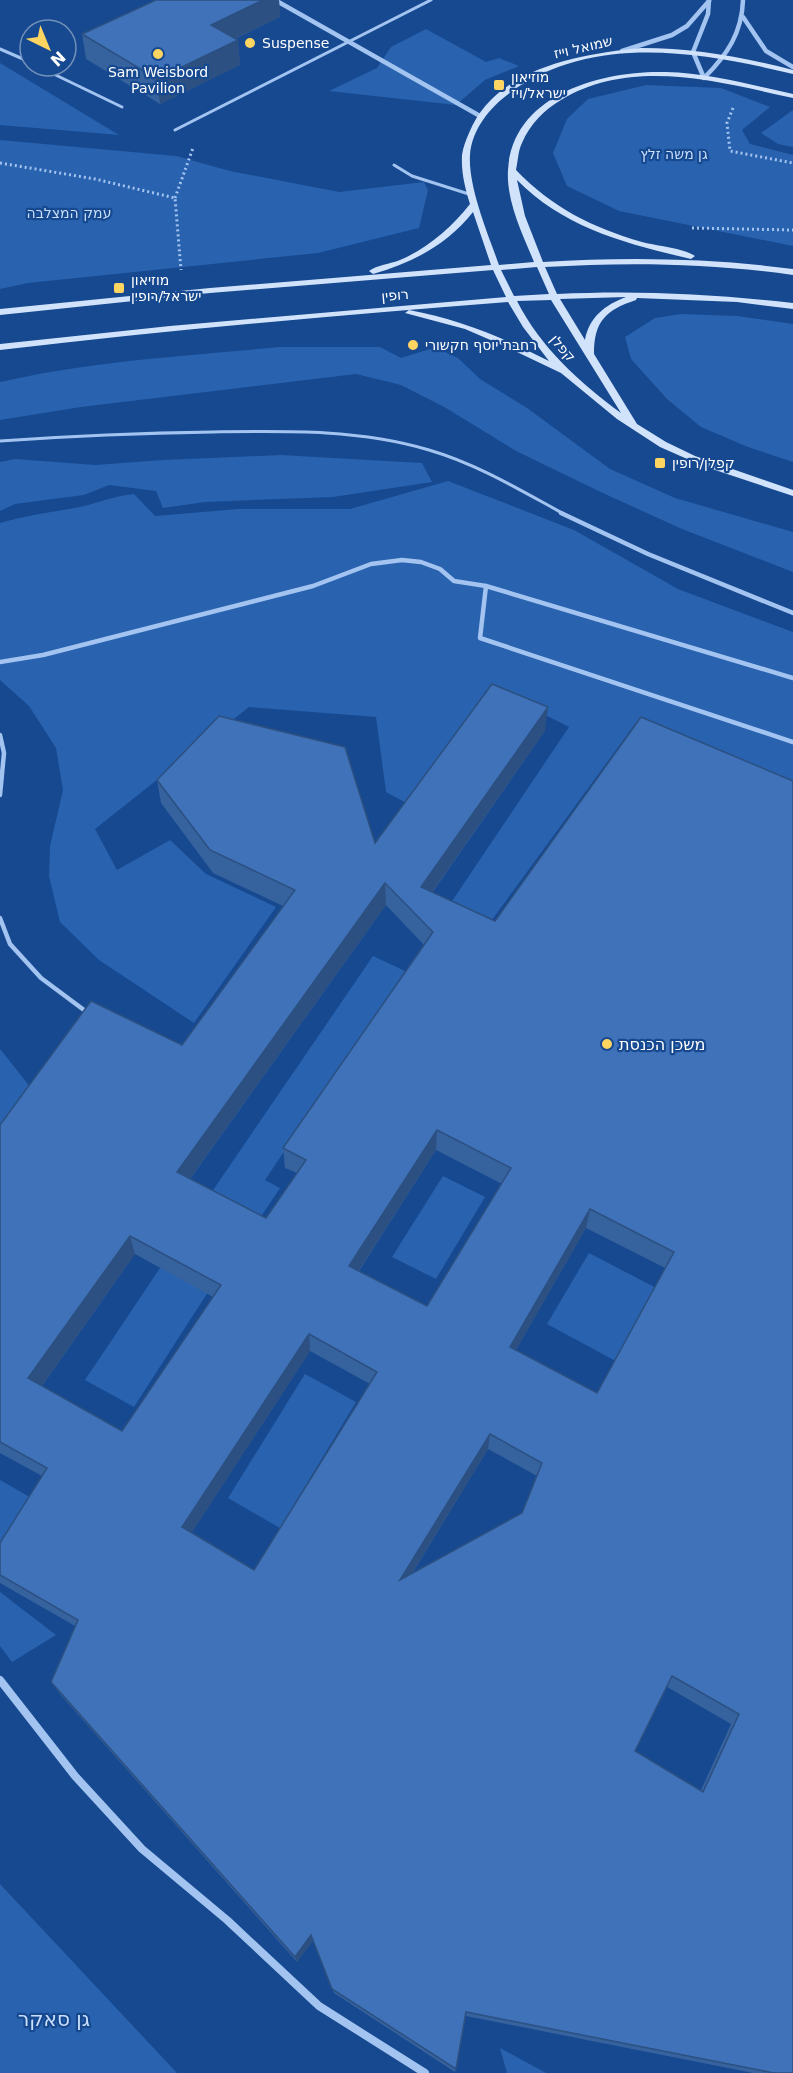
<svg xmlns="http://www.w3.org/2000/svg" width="793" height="2073" font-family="'DejaVu Sans','Noto Sans Hebrew',sans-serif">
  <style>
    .green { fill: #2962ae }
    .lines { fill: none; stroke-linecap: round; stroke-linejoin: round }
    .path { stroke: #a3c4f0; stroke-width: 3; stroke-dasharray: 2 3; stroke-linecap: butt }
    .lane-far1 { stroke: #a3c4f0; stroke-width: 3 }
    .lane { stroke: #a3c4f0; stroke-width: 4.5 }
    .street-far1 { stroke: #a3c4f0; stroke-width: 4.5 }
    .street { stroke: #a3c4f0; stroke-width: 8 }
    .secondary { fill: #d1e2fb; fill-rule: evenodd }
    .wall { fill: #36629e; fill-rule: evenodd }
    .shaded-wall { fill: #2c5081 }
    .building { fill: #3f72b8; stroke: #2c5081; stroke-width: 1.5; fill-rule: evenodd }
    .poi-dot { fill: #ffd562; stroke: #164990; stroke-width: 2 }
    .labels { text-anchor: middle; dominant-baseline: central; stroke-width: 4.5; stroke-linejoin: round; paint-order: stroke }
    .far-poi-label { font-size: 14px; fill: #fff; stroke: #164990; text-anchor: start }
    .far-street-label { font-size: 14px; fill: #fff; stroke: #164990 }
    .far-park-label { font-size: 14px; fill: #cadffb; stroke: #164990 }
    .poi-label { font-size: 16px; fill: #fff; stroke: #164990; text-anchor: start }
    .near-park-label { font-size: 20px; fill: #cadffb; stroke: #164990 }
  </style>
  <rect width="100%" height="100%" fill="#164990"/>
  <g class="green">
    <polygon points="426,29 486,62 499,58 519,66 485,80 456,105 329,91 377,68 391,47"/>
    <polygon points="0,63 119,135 0,125"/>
    <polygon points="646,85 721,88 770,107 742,130 750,144 793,155 793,246 619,211 567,186 553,153 567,119 588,99"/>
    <polygon points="793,110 793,147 778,144 761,133"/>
    <polygon points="0,140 176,156 230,171 339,192 424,182 428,190 419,228 318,253 28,283 0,289"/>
    <polygon points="681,314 737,316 793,324 793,462 748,447 701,427 667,399 631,359 625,337 655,318"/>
    <path d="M279,347H380L401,358L430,349L445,352L458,358L480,379L527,408L610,469L675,498L793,532V572L682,529L605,494L516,451L446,408L401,385L356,374L81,407L0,420V382C91,361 186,356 279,347Z"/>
    <polygon points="281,455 422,463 432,482 333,497 205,502 163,508 156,491 109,485 84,495 15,504 0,511 0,462 15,459 95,465 163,460"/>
    <path d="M448,481L574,530L678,589L793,632V786L635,724L481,935L442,916L569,727L490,687L410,805L386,792L376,717L249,707L95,829L117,870L170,840L206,874L276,907L194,1023L99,960L60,922L49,876L50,846L63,790L56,748L29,706L0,680V523C29,514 59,512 88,505C105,500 117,496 134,494L155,516L238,509H350Z"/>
    <polygon points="373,956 405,971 265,1180 280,1188 260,1218 211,1193"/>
    <polygon points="0,1049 35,1093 0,1141"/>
    <polygon points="443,1176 485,1197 436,1279 392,1257"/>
    <polygon points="589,1253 662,1291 621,1364 547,1324"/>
    <polygon points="162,1265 210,1289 134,1407 85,1380"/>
    <polygon points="305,1374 356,1402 280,1528 228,1498"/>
    <polygon points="0,1480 35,1500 0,1559"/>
    <polygon points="0,1592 56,1635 12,1662 0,1646"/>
    <polygon points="0,1884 177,2073 0,2073"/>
    <polygon points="500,2048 546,2073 507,2073"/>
  </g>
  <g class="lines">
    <g class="path">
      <polyline points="733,108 727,123 730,151 793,163"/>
      <polyline points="0,163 95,179 175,198 181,270"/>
      <polyline points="175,198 193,148"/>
      <polyline points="692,228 793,230"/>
    </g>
    <g class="lane-far1">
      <polyline points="0,49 30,62"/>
      <polyline points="37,66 122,107"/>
      <polyline points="175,130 431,0"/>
      <polyline points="394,165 412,176 472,195"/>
      <path d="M0,441C71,436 142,433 213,432C285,431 359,429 429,450C477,464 520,490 564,514"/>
    </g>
    <g class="lane">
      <polyline points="561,513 648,554 793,613"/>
      <polyline points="486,586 480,638 793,742"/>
      <polyline points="0,662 43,655 313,586 371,564 402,560 421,562 440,569 454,581 486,586 793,678"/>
      <polyline points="0,735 4,753 0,795"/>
      <polyline points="0,918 10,944 41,978 88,1013"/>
    </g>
    <g class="street-far1">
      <polyline points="275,0 480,116"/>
      <path d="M709,0L708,14L693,52L704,78C727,55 742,33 743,0"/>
      <polyline points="743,17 766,51 793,67"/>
      <polyline points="622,51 672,35 687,26 709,1"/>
    </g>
    <polyline class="street" points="0,1680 75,1776 142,1849 227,1920 319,2006 425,2073"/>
    <path class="secondary" d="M641,48C693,48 742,57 793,70V74C701,52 594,33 511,92C490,107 472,129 470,155C468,187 488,234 499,265L534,262C523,235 506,201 508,170C512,94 603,70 666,72C709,73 752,85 793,94V98C719,82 632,57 561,100C544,110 530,124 522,143C518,151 518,161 516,170C553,208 591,227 642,242C657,246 683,248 695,256L691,259C627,244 564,228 517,180L525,216L543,262C627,257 709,258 793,269V275C710,263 628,262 545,267L557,294C636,290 715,294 793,303V309L737,302L637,298L636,300C606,310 594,321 594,354L637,424L666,442L695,456L793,490V496L703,466L660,447L617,419L561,373L502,345L465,329L405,313L409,310C459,319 504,338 549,361L523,327L508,302C339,315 169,330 0,350V344L170,326L506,297L493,270L210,293L0,315V309L210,288L491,265L473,212C447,245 412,263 373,274L369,271C377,265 390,264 400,260C428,248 451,228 470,204C465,188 461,172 462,155C463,147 466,140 469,133C495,68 580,54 641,48ZM537,267L549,294L514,296L501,270ZM626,297C605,305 589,317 585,340L560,299ZM551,300L621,413C579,382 541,348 517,301Z"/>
  </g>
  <g class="wall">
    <polygon points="156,0 279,0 280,17 235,39 238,40 240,65 160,104 86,59 82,34"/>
    <path d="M641,717L793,2073H753L466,2016L456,2069L455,2072L334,1993L313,1941L297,1962L59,1693L51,1682L75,1626L0,1583V1543L42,1476L0,1453V1125L182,1045L283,906L213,873L161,803L157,780L375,843L545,731L432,893L495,921ZM386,905L424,945L283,1148L285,1168L297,1173L266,1218L190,1179ZM436,1150L502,1184L427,1306L359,1271ZM586,1228L665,1268L597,1393L516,1350ZM135,1254L213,1297L122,1431L42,1386ZM310,1351L370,1384L254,1570L192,1532ZM488,1449L537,1476L522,1513L412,1574ZM667,1687L731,1724L701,1790L635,1751Z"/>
  </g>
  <g class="shaded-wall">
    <polygon points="263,0 279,0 280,17 213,49 211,25"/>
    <polygon points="238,40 240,65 160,104 157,79"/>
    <polygon points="548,707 545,731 420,909 421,887"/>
    <polygon points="385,883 386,905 181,1191 177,1172"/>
    <polygon points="437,1130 436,1150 350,1284 349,1266"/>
    <polygon points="590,1209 586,1228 508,1364 510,1347"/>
    <polygon points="130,1236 135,1254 36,1394 28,1378"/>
    <polygon points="309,1334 310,1351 187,1540 182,1527"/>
    <polygon points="490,1434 488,1449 400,1593 400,1580"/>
    <polygon points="311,1935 313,1941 297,1962 295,1957"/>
  </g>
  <g class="building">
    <polygon points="156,0 263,0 211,25 238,40 157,79 82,34"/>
    <path d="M492,684L548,707L421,887L495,921L641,717L793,781V2073H774L466,2012L456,2069L332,1989L311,1935L295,1957L51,1682L78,1620L0,1575V1543L47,1468L0,1442V1125L91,1001L182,1045L295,890L210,850L157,780L219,716L345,747L375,843ZM385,883L433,932L283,1148L306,1160L266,1218L177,1172ZM437,1130L511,1168L427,1306L349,1266ZM590,1209L674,1252L597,1393L510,1347ZM130,1236L221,1285L122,1431L28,1378ZM309,1334L377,1372L254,1570L182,1527ZM490,1434L542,1463L522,1513L400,1580ZM672,1676L739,1714L703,1792L635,1751Z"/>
  </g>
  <g class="poi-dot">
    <circle cx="250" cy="43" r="6"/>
    <circle cx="158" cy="54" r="6"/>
    <rect x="493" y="79" width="12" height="12" rx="3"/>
    <rect x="113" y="282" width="12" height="12" rx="3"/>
    <circle cx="413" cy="345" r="6"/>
    <rect x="654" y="457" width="12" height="12" rx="3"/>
    <circle cx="607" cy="1044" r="6"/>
  </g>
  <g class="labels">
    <g class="far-poi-label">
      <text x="262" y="43">Suspense</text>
      <text x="158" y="72" text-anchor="middle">Sam Weisbord<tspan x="158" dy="16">Pavilion</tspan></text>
      <text x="511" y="77">מוזיאון<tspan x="511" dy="16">ישראל/ויז</tspan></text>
      <text x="131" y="280">מוזיאון<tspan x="131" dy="16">ישראל/רופין</tspan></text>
      <text x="425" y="345">רחבת יוסף חקשורי</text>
      <text x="672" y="463">קפלן/רופין</text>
    </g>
    <g class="far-street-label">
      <text transform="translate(583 47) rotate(-13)">שמואל וייז</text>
      <text transform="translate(395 295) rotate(-5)">רופין</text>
      <text transform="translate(563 348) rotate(49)">קפלן</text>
    </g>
    <g class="far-park-label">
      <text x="674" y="154">גן משה זלץ</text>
      <text x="69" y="213">עמק המצלבה</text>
    </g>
    <g class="poi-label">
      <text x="619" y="1044">משכן הכנסת</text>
    </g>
    <g class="near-park-label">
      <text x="54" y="2019">גן סאקר</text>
    </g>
  </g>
  <g transform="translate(48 48) rotate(137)"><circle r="28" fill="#164990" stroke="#7392bc" stroke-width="1.5"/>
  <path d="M0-4.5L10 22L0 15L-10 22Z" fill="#ffd562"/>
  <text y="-9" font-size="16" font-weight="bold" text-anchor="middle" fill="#ffffff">N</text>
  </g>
</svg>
